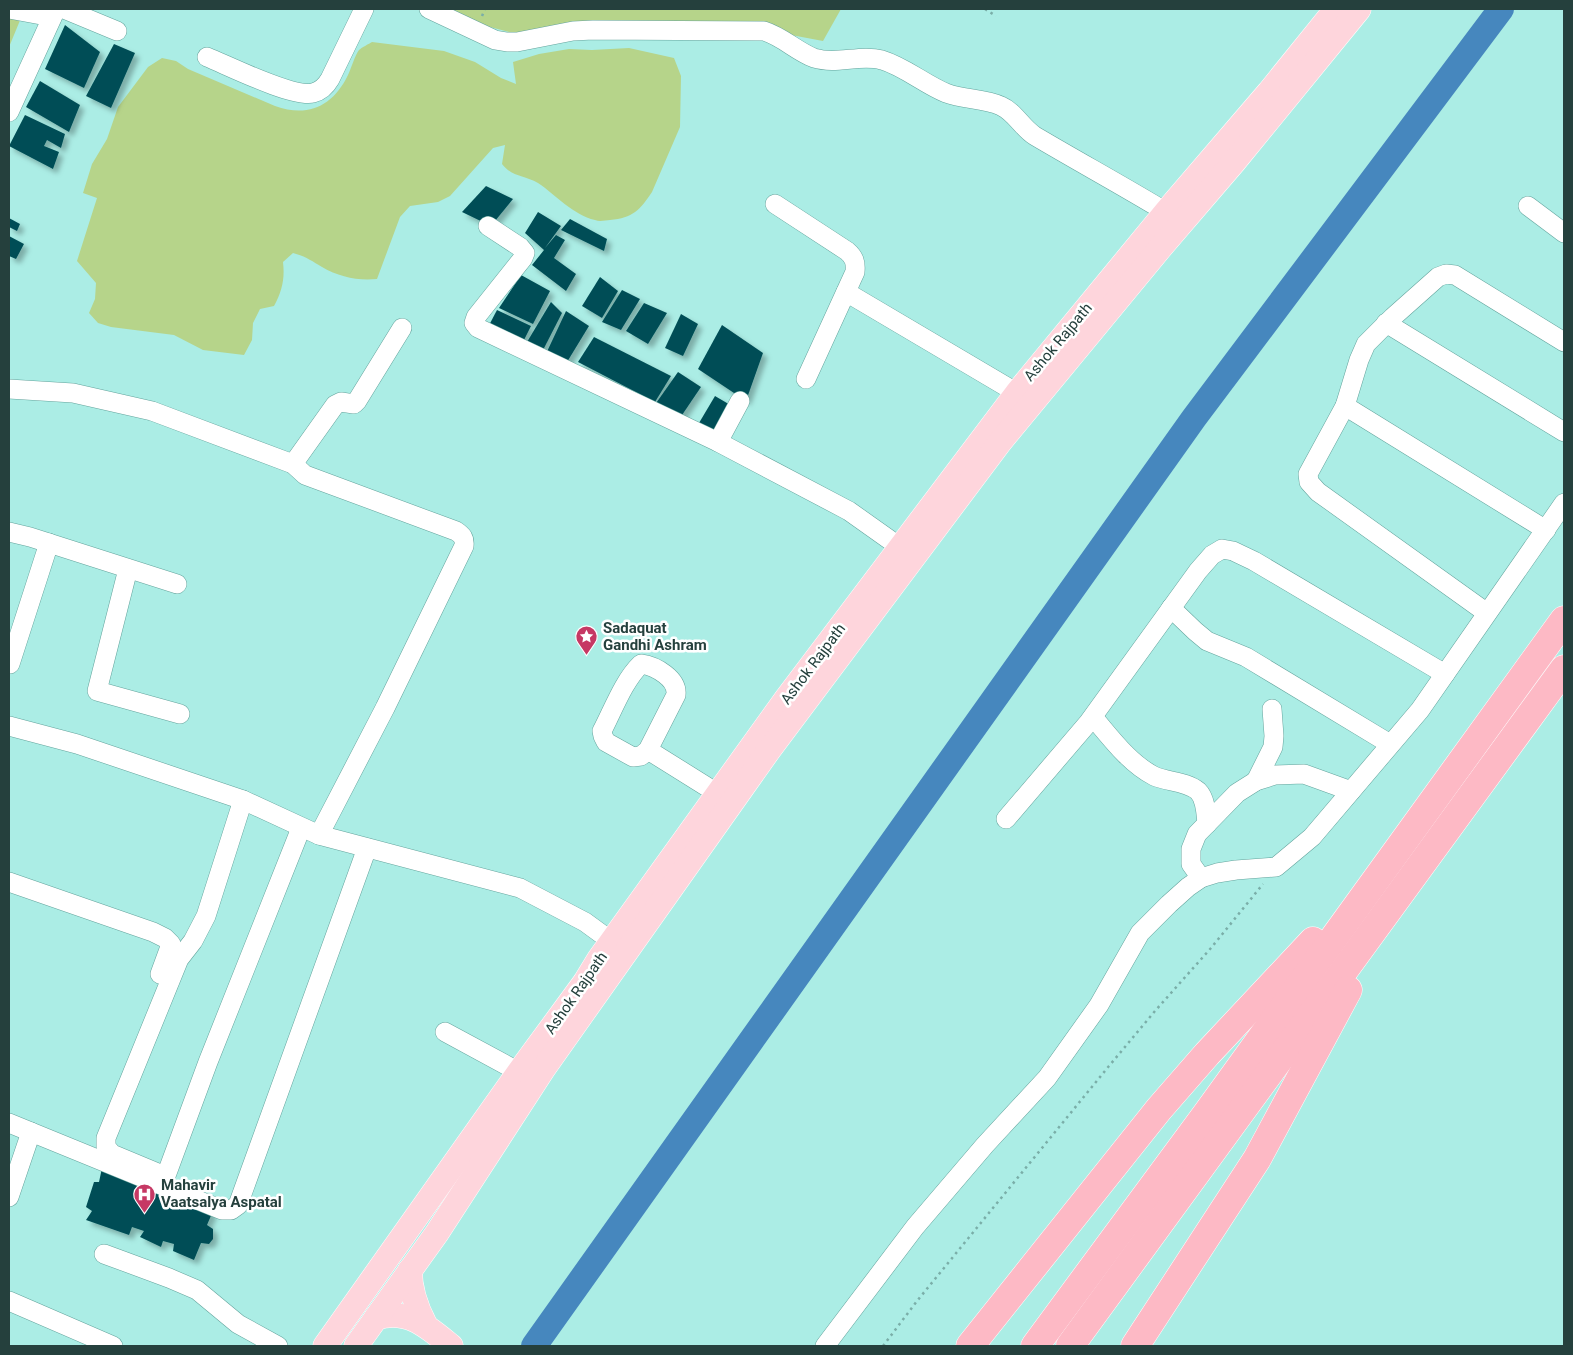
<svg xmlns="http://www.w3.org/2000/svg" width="1573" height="1355" font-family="Roboto,sans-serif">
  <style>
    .green { fill: #b6d48a }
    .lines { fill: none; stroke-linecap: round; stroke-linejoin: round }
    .river { stroke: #4687be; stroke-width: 26 }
    .building { fill: #044e56; filter: url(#shadow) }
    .minor-casing { stroke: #64a49d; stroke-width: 20 }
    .major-casing { stroke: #fff; stroke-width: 25 }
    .highway-casing { stroke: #fff; stroke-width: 29 }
    .path { stroke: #7aaea8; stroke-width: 2.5; stroke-dasharray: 2.5 4; stroke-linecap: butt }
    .minor { stroke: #fff; stroke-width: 19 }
    .major { stroke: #fed5dc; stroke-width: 24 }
    .highway { stroke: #fdb9c5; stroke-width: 28 }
    .labels { text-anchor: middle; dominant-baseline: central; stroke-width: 5; stroke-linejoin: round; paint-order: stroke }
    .street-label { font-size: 15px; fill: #25403d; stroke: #fff }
    .poi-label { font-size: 15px; font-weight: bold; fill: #25403d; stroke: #fff; text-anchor: start }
  </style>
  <defs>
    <filter id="shadow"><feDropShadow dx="4.5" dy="4.5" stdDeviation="2.5" flood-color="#0004"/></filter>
  </defs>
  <rect width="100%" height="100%" fill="#abede5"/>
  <g class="green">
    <polygon points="455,9 841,9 823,41 744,26 520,35 452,17"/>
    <polygon points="9,16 21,18 9,47"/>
    <path d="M372,42L444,51L475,62L501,78L516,84L513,62L539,54L569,49L592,50L629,48L674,58L681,76L680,127L652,192C640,210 633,218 610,220C606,220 600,222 595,220C573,215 556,195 538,183C524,175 512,177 502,164L505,145L493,148L450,196L438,202L410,206L400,217L377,279C358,281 339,277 322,267C312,261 305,256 293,253L283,262C285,279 282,291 274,306L260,309L253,323L252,340L244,355L203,350L174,335L111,327L98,323L89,313L95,299L96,283L77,261L97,198L83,193L92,164L107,139L118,107L148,67L162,58L176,61L188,69L275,106C308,118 333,106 348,75C351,69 355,55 359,50C362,47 369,44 372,42Z"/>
  </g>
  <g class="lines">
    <polyline class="river" points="534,1346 1194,418 1501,9"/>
  </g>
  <g class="building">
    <polygon points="65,25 100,52 84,88 45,69"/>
    <polygon points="114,44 135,53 111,108 86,96"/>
    <polygon points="40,81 80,105 69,132 26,107"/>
    <polygon points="25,115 65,134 61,148 47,140 44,146 59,152 53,169 9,146"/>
    <polygon points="486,186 513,199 491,226 462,212"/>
    <polygon points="538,212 561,226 545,248 556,235 565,240 554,258 576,274 566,291 532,265 544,250 525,233"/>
    <polygon points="9,218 20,224 17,231 9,227"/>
    <polygon points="570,219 607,239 604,251 561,230"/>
    <polygon points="9,236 24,244 16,259 9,256"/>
    <polygon points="521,275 550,291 533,324 499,308"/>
    <polygon points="600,277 618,291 602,318 582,306"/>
    <polygon points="622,290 640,299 621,330 602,322"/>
    <polygon points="551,302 562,313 540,356 524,347"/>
    <polygon points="644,303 667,313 648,344 626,331"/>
    <polygon points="497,310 531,326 521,346 486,331"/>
    <polygon points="566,311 589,326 564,367 544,358"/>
    <polygon points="681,314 698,324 683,356 665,348"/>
    <polygon points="722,325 763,353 746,401 698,369"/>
    <polygon points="594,337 671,376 655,402 578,362"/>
    <polygon points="678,372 701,387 678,421 654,406"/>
    <polygon points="715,396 732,406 717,439 696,428"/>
    <polygon points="102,1168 145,1184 144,1191 156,1194 158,1189 177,1196 177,1202 187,1207 190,1202 213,1211 207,1225 213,1229 213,1239 209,1244 201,1243 194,1260 173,1251 174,1244 163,1241 161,1247 140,1237 144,1231 132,1227 129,1235 86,1220 92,1211 86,1207 94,1182 99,1182"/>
  </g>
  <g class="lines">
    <defs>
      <g id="minor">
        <polyline points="9,9 52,17"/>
        <polyline points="64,9 117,31"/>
        <path d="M429,9L495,40L507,42H517L573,31L593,30L764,31C783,37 796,51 814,58C837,65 860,54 882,60C905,67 924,84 946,93C964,100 984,98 1001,106C1015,112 1022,128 1035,136C1079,162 1123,186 1166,212"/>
        <path d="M207,57C229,66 293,98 313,93C321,91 326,86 330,79L364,9"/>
        <polyline points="9,112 56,9"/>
        <path d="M775,204L847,251C854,257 856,262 855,272L806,379"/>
        <polyline points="1528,206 1564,233"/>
        <polyline points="488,226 520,247 525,253 523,258 476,317 474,323 478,328 718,442 849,511 911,555"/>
        <polyline points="846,292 1017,393 1026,402"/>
        <polyline points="1386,323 1564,432"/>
        <path d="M9,389L73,393L152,411L293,464L305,475L456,531C462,535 465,538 464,546L385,708L319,835"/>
        <polyline points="1345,406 1546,530"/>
        <polyline points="718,442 740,401"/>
        <polyline points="293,464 335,405 341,402 354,404 357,401 402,328"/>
        <polyline points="9,532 30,537 177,584"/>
        <polyline points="128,569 97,691 180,714"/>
        <polyline points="1171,608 1195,631 1207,641 1246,657 1390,744"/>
        <polyline points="1487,613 1318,492 1309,482 1308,474 1345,406 1359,360 1366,344 1393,317 1438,277 1446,274 1455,275 1564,342"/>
        <polyline points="10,664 49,543"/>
        <path d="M1093,717C1111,738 1129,763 1154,776C1167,782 1186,781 1198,791C1206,799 1206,814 1207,824"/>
        <polyline points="9,726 77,744 243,800 319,835 520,888 585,922 622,949"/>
        <path d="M648,750L676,695C678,679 656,666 641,664C624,680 613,710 602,731L603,736L606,742L633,757L641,756L648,750L728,800"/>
        <polyline points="1256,781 1273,747 1274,736 1272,709"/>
        <polyline points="243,800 206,916 193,941 179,959 106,1138 106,1147 112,1154 160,1174 167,1173 208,1062 301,828"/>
        <polyline points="1006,819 1088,723 1198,571 1212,555 1222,549 1233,551 1254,561 1445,674"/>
        <polyline points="1201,878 1191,864 1191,849 1197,834 1237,793 1256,781 1275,775 1304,774 1351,791"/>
        <polyline points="9,882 153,932 165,938 171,944 160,974"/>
        <polyline points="445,1032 519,1072"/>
        <polyline points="9,1123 31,1132 9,1197"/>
        <polyline points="31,1132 222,1210 231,1210 238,1205 367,848"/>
        <polyline points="104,1254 169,1278 197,1290 238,1324 278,1346"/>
        <polyline points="9,1301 113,1346"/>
        <polyline points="825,1346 915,1227 985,1145 1047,1078 1099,1005 1140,933 1169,904 1188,887 1201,878 1217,873 1236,870 1276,867 1312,837 1420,710 1564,503"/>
      </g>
      <g id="major">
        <path d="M410,1270C410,1290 416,1307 425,1324"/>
        <path d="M376,1318C408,1308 428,1327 451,1346"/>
        <polyline points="325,1346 519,1072 585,982 599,959 786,699 1017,393 1166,212 1269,92 1336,9"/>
        <polyline points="356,1346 437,1233 544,1068 769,750 1000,442 1161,247 1234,162 1359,9"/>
      </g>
      <g id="highway">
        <polyline points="970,1346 1159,1109 1207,1054 1313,941"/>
        <polyline points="1035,1346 1207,1113 1564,620"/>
        <polyline points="1070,1346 1564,669"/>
        <polyline points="1135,1346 1257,1159 1348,990"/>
      </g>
    </defs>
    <use href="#minor" class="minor-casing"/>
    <use href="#major" class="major-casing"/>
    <use href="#highway" class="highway-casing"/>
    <g class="path">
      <polyline points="985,9 996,16"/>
      <polyline points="482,16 485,9"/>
      <polyline points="883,1346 917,1301 1109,1066 1155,1011 1211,948 1263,884"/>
    </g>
    <use href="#minor" class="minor"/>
    <use href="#major" class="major"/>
    <use href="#highway" class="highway"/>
  </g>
  <defs>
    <symbol id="sight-pin" viewBox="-11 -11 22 30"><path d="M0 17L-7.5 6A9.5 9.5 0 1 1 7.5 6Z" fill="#c63864" stroke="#fff"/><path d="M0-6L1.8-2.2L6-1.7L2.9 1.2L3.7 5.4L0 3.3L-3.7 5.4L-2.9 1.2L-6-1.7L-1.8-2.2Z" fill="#fff"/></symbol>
    <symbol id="hospital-pin" viewBox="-11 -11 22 30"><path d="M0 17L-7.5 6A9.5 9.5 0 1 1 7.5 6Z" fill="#c63864" stroke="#fff"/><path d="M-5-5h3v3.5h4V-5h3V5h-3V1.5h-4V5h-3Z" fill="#fff"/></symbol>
  </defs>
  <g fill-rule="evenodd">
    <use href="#sight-pin" x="574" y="624" width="25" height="34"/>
    <use href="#hospital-pin" x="132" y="1182" width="25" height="34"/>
  </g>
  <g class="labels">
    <g class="street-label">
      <text transform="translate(1058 342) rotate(-50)">Ashok Rajpath</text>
      <text transform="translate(813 664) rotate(-53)">Ashok Rajpath</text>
      <text transform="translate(576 993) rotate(-55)">Ashok Rajpath</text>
    </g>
    <g class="poi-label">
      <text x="603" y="628">Sadaquat<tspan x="603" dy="17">Gandhi Ashram</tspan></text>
      <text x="161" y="1185">Mahavir<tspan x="161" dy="17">Vaatsalya Aspatal</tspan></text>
    </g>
  </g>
  <rect width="1573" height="1355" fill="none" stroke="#25403d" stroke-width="20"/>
</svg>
